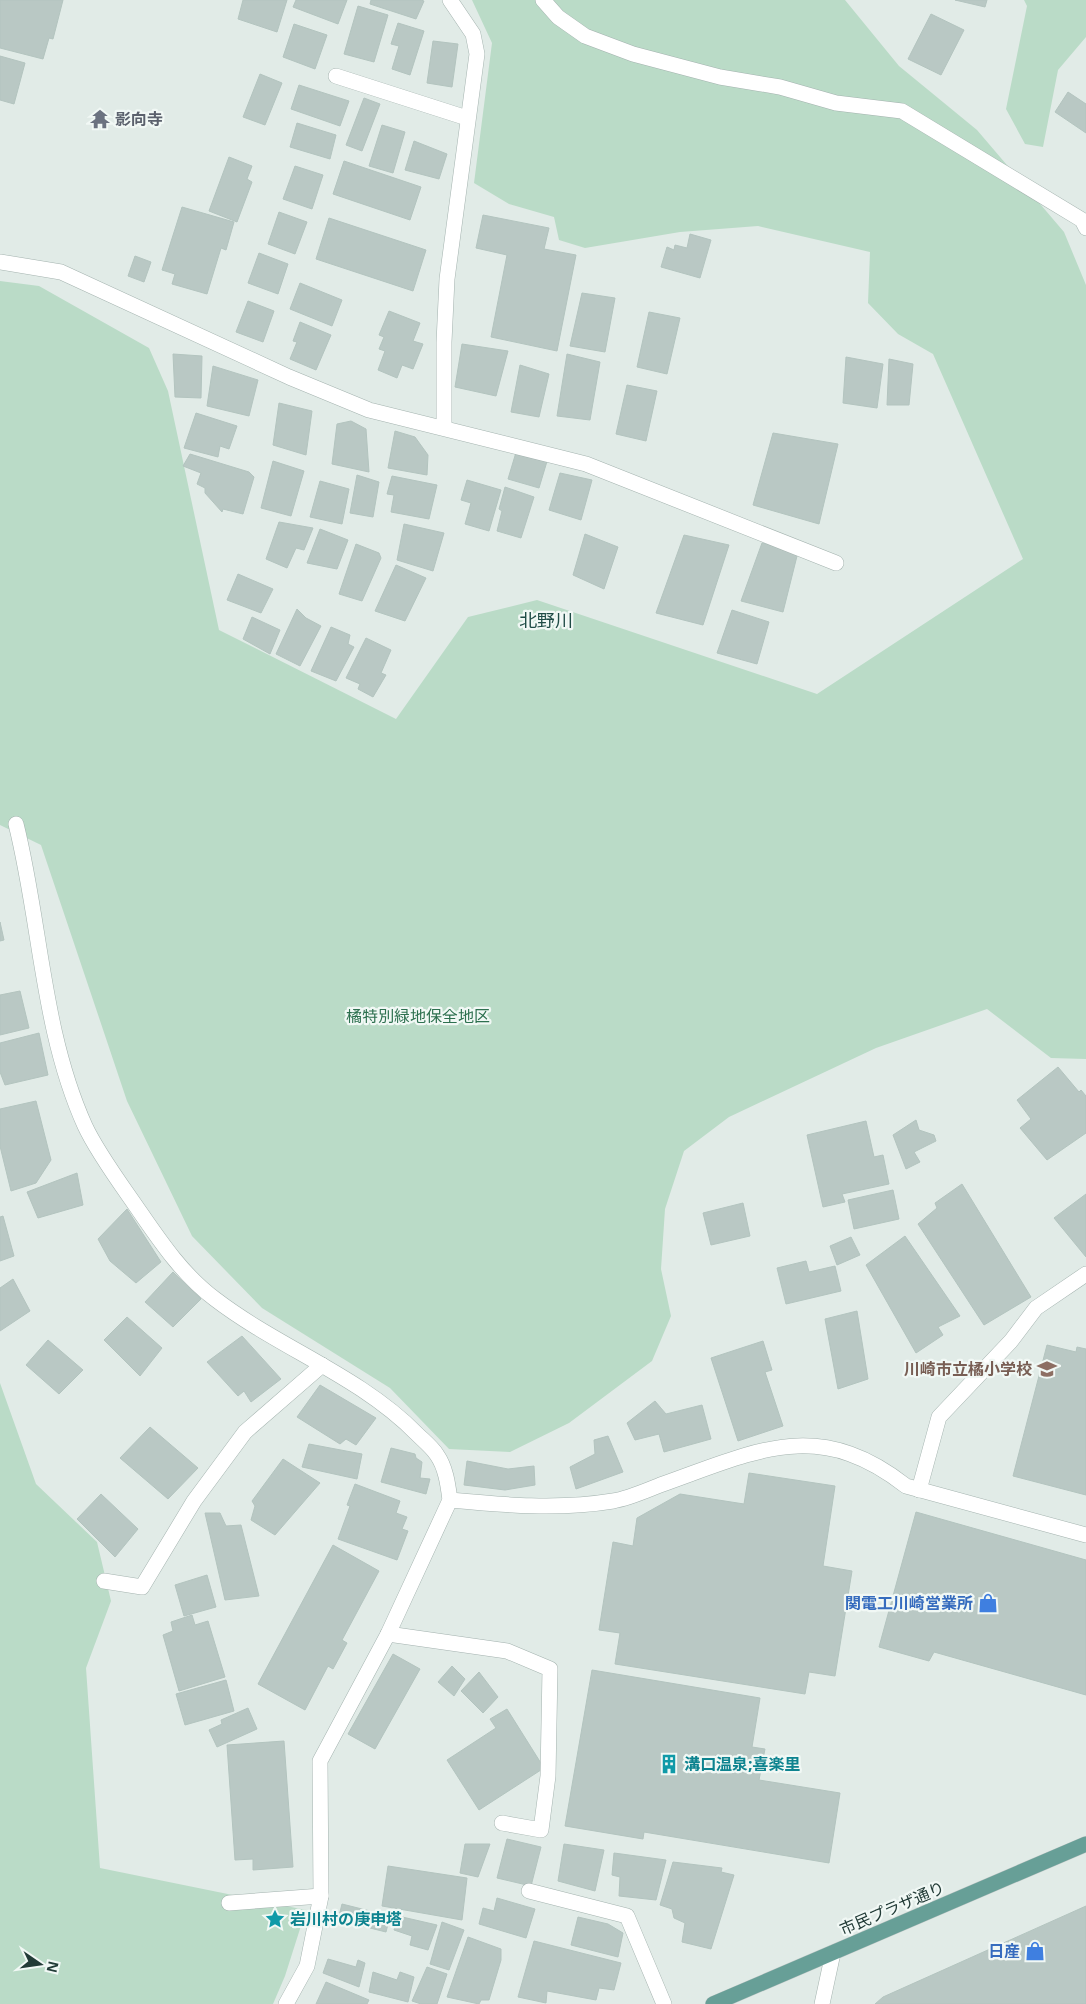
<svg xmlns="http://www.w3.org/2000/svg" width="1086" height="2004" font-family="'Open Sans','Noto Sans JP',sans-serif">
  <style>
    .green { fill: #badbc7 }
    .building { fill: #b9c8c4; stroke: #b3c4bf }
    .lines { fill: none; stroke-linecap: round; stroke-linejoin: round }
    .service-casing { stroke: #a4b3af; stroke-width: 16 }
    .minor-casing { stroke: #a4b3af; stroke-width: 16 }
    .primary-casing { stroke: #c1c8c7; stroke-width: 16 }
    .service { stroke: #fff; stroke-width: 15 }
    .minor { stroke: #fff; stroke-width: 15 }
    .primary { stroke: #679f97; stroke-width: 15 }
    .labels { text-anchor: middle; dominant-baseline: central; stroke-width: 4.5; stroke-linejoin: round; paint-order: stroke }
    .worship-label { font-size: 16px; font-weight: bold; fill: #5b616d; stroke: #f1f8f5; text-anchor: start }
    .park-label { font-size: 16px; fill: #2d704f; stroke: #f1f8f5 }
    .education-label { font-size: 16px; font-weight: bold; fill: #785e54; stroke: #f1f8f5; text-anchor: end }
    .shop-label { font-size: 16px; font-weight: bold; fill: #366cbe; stroke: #f1f8f5; text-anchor: end }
    .culture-label { font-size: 16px; font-weight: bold; fill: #0d838f; stroke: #f1f8f5; text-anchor: start }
    .street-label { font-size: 16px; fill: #223b37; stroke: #f1f8f5 }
    .neighbourhood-label { font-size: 18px; fill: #1f4c46; stroke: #f1f8f5 }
  </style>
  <rect width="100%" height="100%" fill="#e1ebe7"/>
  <g class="green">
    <polygon points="472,0 845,0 899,66 977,130 1064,232 1086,285 1086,1059 1051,1058 987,1009 876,1048 729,1117 684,1151 665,1209 661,1269 671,1316 652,1361 569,1423 510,1452 449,1449 390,1388 262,1308 192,1236 127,1101 41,845 0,825 0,281 39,286 149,348 168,391 219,630 396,719 468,617 537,600 817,694 1023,559 933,354 898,334 868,303 870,252 758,226 680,232 585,248 559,240 554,217 509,204 474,183 492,43"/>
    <polygon points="1024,0 1086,0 1086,37 1058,70 1043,147 1025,144 1006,109 1027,6"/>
    <polygon points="0,1383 36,1484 97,1542 111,1601 86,1668 100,1868 306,1910 285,1976 273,2004 0,2004"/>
  </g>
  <g class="building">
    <polygon points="0,0 63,0 53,39 49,38 43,59 0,48"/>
    <polygon points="243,0 287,0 277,32 238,19"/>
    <polygon points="296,0 347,0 338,24 293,7"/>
    <polygon points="371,0 421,0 424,1 416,19 370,4"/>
    <polygon points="955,0 987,0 985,7"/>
    <polygon points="358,6 388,15 374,62 344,54"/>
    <polygon points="931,14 964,30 941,75 908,59"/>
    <polygon points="398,23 424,31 410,75 392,69 399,46 391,44"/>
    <polygon points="294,24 327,35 315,69 283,57"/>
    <polygon points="433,41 458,44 452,87 427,83"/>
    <polygon points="0,56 25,63 14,104 0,100"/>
    <polygon points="260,74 282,83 265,125 243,117"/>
    <polygon points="299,85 349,101 340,126 291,109"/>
    <polygon points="1068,92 1086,104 1086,133 1055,112"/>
    <polygon points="364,98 380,104 362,151 346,145"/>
    <polygon points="297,123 336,135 330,159 290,147"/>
    <polygon points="382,125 405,132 393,173 369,166"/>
    <polygon points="414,141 447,154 439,179 405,170"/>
    <polygon points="229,157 252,166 247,179 252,182 237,222 209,211"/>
    <polygon points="344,161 421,187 410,220 333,194"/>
    <polygon points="295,166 323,175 312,209 283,199"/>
    <polygon points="182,207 234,222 226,250 221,248 207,294 172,284 175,274 162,270"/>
    <polygon points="279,212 307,222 295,254 268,244"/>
    <polygon points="483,215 549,228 544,249 576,255 557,351 491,337 507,255 476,248"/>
    <polygon points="329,218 426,250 413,291 316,259"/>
    <polygon points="690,234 711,240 700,278 661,267 667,247 674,250 675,245 687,248"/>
    <polygon points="259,253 288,264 278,294 248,283"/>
    <polygon points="135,256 151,262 144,282 128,276"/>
    <polygon points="300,283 342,300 332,326 290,309"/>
    <polygon points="582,293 615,298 605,352 570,346"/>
    <polygon points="248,301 274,311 263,342 236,332"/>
    <polygon points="389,311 420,323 413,341 423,344 413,369 402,365 397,378 378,370 385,351 379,349 384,337 379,335"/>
    <polygon points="649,312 680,318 667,374 637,367"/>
    <polygon points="300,322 331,335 316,370 290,359 297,342 293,341"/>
    <polygon points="462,344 508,351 496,396 455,387"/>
    <polygon points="173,354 202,356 201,398 175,397"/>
    <polygon points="567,354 600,362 590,420 557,416"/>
    <polygon points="846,357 883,364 877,408 843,403"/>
    <polygon points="889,359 913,364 909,405 887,405"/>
    <polygon points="520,365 549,374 539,417 511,412"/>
    <polygon points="213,366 258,380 249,416 207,406"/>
    <polygon points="627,385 657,391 646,441 616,434"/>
    <polygon points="279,403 312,411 306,455 273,445"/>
    <polygon points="196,413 237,426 229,449 220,446 218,457 184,448"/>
    <polygon points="351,421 366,429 369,472 332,464 337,424"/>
    <polygon points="395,431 415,437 428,455 427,475 388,468"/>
    <polygon points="773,433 838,444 819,524 753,505"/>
    <polygon points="517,449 548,458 539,488 508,479"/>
    <polygon points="190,454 249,472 254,477 243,514 223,509 222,512 205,493 205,488 197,484 201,473 183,466"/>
    <polygon points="273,461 304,471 291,516 261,508"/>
    <polygon points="560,473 592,480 581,520 549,510"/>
    <polygon points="357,475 379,482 373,517 350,513"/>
    <polygon points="392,476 437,485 429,519 391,512 394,495 387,494"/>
    <polygon points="467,480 501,490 489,531 465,524 471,503 461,500"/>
    <polygon points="320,481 349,489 342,524 310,517"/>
    <polygon points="505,487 534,497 521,538 497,531 502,511 499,509"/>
    <polygon points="279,522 313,528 304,550 296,548 287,568 266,559"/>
    <polygon points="404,524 444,533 433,571 397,560"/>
    <polygon points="320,529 348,540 337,569 307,563"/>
    <polygon points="585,534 618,547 604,589 573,575"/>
    <polygon points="684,535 729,545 703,625 656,613"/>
    <polygon points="762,543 798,552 783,612 741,601"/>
    <polygon points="356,544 379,553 381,558 362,601 339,594"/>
    <polygon points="396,565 426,578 405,621 375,611"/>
    <polygon points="238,574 273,589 261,613 227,600"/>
    <polygon points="297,609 306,618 321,626 300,666 276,654"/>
    <polygon points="732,610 769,622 757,664 717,653"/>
    <polygon points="252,617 280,630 270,654 243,639"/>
    <polygon points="331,627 350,635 348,644 354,647 336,681 311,671"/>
    <polygon points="366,638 391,650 381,673 386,675 373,697 358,689 360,684 346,678"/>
    <polygon points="0,922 4,940 0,941"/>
    <polygon points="20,991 29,1028 0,1035 0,995"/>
    <polygon points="39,1033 48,1075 5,1085 0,1072 0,1043"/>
    <polygon points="1058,1067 1079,1092 1081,1090 1086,1096 1086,1133 1047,1160 1020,1128 1031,1119 1017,1100"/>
    <polygon points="36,1101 51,1160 36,1183 11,1191 0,1146 0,1109"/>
    <polygon points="916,1120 919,1130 934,1135 936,1141 914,1152 920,1162 906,1169 893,1135"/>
    <polygon points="866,1121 874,1157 883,1155 889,1184 842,1194 845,1202 823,1207 807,1135"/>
    <polygon points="77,1173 83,1205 38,1218 27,1192"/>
    <polygon points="962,1184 1031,1297 984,1325 918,1224 937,1208 935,1203"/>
    <polygon points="893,1190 899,1219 854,1229 848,1200"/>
    <polygon points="1086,1194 1086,1257 1054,1218"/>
    <polygon points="743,1203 750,1236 711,1245 703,1213"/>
    <polygon points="127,1209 161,1262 136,1283 110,1261 98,1239"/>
    <polygon points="3,1216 14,1256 0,1261 0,1217"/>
    <polygon points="905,1236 960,1316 938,1327 943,1335 916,1353 866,1265"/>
    <polygon points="851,1237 860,1255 837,1265 830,1246"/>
    <polygon points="806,1261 809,1272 835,1266 841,1291 786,1304 777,1268"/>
    <polygon points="173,1272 201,1299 173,1327 145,1302"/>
    <polygon points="13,1279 30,1311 0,1331 0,1288"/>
    <polygon points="857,1311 868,1379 838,1389 825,1319"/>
    <polygon points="127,1317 162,1348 140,1376 104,1340"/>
    <polygon points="242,1336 281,1379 251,1402 244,1391 238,1396 207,1362"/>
    <polygon points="48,1340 83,1370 59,1394 26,1365"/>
    <polygon points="763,1341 772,1370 765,1372 783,1426 738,1441 711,1358"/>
    <polygon points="1047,1345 1076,1352 1077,1347 1086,1349 1086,1495 1013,1476"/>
    <polygon points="320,1385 376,1418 356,1445 346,1439 340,1444 297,1417"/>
    <polygon points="655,1401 666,1414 702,1405 711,1439 664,1452 659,1434 635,1440 627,1423"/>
    <polygon points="150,1427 198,1468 168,1499 120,1458"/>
    <polygon points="608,1436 623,1472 576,1489 570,1467 595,1454 594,1440"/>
    <polygon points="309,1444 362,1454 357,1479 302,1467"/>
    <polygon points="391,1448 415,1454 416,1458 422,1462 420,1478 430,1479 426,1494 381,1482"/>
    <polygon points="283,1459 320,1483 275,1535 251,1520 255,1506 252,1501"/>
    <polygon points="467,1461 508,1469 534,1466 535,1485 505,1490 464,1485"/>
    <polygon points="749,1473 835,1486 823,1566 852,1571 835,1676 809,1672 805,1694 615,1664 620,1633 599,1630 613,1542 633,1546 637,1518 680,1494 744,1504"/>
    <polygon points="355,1484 400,1501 396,1513 407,1517 402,1529 408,1531 397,1560 338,1539 350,1506 347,1505"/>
    <polygon points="101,1494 138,1529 115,1557 77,1519"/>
    <polygon points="916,1512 1086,1560 1086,1695 934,1652 929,1661 879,1647"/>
    <polygon points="205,1513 220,1513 226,1526 241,1525 259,1596 225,1600"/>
    <polygon points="333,1545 379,1571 342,1640 347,1643 333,1669 328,1666 305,1710 258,1684"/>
    <polygon points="207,1575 216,1607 184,1616 175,1585"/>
    <polygon points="192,1615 195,1625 208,1621 225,1677 179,1691 163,1635 173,1631 171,1622"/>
    <polygon points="393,1654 420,1669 375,1749 348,1734"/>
    <polygon points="452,1666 465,1679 454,1696 438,1682"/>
    <polygon points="592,1670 760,1698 752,1747 765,1749 759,1780 840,1793 829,1863 644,1832 643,1839 565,1826"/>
    <polygon points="479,1672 498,1697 483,1713 461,1691"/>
    <polygon points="226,1680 234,1711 185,1725 176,1694"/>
    <polygon points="248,1708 257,1729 217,1747 209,1730 222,1724 221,1720"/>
    <polygon points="507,1709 544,1768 479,1810 447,1760 496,1728 490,1719"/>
    <polygon points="284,1741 293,1867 253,1870 253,1859 235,1860 227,1745"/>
    <polygon points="507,1839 541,1847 531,1886 497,1878"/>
    <polygon points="465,1844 490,1844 478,1877 460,1873"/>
    <polygon points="564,1844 604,1850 595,1891 558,1881"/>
    <polygon points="614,1853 666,1860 656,1900 619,1896 620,1877 612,1875"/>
    <polygon points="673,1862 722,1868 721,1872 734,1875 711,1949 682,1942 685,1923 674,1918 672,1909 660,1905"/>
    <polygon points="388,1866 467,1878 462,1920 382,1906"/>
    <polygon points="497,1898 535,1909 526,1938 479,1924 483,1908 494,1911"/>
    <polygon points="342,1904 390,1916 386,1932 338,1920"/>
    <polygon points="1086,1906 1086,2004 875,2004 883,1997"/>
    <polygon points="398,1916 437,1925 428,1950 410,1945 412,1936 394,1930"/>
    <polygon points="578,1917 608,1924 623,1933 618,1957 571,1945"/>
    <polygon points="442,1922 464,1930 449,1970 430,1964"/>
    <polygon points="468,1937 501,1949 501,1960 489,2000 481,2000 479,2004 447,1997"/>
    <polygon points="534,1941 621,1963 614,1990 599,1988 596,2000 547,1991 546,2003 518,1997"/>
    <polygon points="328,1959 356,1967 358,1960 365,1963 359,1987 323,1973"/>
    <polygon points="427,1967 447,1974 437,2004 421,2004 412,2001"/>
    <polygon points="373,1972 397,1980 400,1972 414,1977 408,2002 369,1992"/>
    <polygon points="326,1982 369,2000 367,2004 316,2004"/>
  </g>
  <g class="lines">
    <defs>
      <g id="service">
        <polyline points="543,0 558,17 585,36 633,54 720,77 780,87 836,103 902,111 1082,220 1086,228"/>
        <polyline points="336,76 467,118"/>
        <polyline points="919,1490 939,1417 1011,1341 1036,1308 1086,1274"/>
        <polyline points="104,1581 142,1587 194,1501 245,1432 322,1365"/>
        <polyline points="388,1634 507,1651 550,1669 548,1776 541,1830 502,1823"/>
        <polyline points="529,1891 627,1916 664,2004"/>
        <polyline points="229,1903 321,1896"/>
      </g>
      <g id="minor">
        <polyline points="0,262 61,272 289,377 369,410 586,464 836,563"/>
        <polyline points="444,428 444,342 447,279 477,54 473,34 450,0"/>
        <path d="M16,824C41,924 42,1031 85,1126C98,1154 123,1187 140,1212C162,1244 184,1276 215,1299C279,1348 360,1376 417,1434C423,1440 432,1447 437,1455C446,1468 448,1485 450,1500L388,1634L320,1761L321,1896L307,1966L286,2004"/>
        <path d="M450,1500C504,1505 558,1510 613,1501C630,1498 647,1490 663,1484C756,1451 818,1417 906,1486L1086,1535"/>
        <polyline points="822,2004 833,1953"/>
      </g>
      <polyline id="primary" points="713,2004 1086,1844"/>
    </defs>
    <use href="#service" class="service-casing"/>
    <use href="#minor" class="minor-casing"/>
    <use href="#primary" class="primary-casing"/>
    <use href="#service" class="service"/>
    <use href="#minor" class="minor"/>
    <use href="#primary" class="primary"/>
  </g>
  <defs>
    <symbol id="temple-bare" viewBox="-9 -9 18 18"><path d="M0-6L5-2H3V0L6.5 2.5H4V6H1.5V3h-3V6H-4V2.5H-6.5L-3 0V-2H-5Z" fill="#6b7280" stroke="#f1f8f5" stroke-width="2.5" paint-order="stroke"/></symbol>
    <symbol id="school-bare" viewBox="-9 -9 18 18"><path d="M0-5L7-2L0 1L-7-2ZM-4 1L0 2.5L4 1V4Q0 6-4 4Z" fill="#8d6e63" stroke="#f1f8f5" stroke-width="2.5" paint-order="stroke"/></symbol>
    <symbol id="shop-bare" viewBox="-9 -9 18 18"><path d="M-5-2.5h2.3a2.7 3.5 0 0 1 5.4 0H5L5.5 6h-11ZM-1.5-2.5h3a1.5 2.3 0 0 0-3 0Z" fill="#3f7fe0" stroke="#f1f8f5" stroke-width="2.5" paint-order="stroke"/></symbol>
    <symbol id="building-bare" viewBox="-9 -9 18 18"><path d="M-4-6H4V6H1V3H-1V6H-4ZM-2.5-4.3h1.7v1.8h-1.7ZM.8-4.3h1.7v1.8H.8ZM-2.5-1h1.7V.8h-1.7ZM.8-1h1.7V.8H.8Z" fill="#0f9aa8" stroke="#f1f8f5" stroke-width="2.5" paint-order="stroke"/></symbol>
    <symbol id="sight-bare" viewBox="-9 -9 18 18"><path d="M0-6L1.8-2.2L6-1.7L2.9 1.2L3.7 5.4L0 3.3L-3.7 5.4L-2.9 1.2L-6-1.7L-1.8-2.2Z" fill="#0f9aa8" stroke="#f1f8f5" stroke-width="2.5" paint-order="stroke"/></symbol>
  </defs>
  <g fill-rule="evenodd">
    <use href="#temple-bare" x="86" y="105" width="28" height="28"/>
    <use href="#school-bare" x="1033" y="1355" width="28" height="28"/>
    <use href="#shop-bare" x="974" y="1589" width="28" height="28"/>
    <use href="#building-bare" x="655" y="1750" width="28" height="28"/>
    <use href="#sight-bare" x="261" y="1905" width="28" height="28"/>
    <use href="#shop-bare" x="1021" y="1937" width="28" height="28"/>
  </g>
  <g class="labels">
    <g class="worship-label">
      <text x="115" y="119">影向寺</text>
    </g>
    <g class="park-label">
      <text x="418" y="1016">橘特別緑地保全地区</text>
    </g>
    <g class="education-label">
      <text x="1032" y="1369">川崎市立橘小学校</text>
    </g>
    <g class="shop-label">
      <text x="973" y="1603">関電工川崎営業所</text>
      <text x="1020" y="1951">日産</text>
    </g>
    <g class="culture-label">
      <text x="684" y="1764">溝口温泉;喜楽里</text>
      <text x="290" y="1919">岩川村の庚申塔</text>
    </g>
    <g class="street-label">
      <text transform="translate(892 1908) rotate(-23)">市民プラザ通り</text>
    </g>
    <g class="neighbourhood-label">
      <text x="546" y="620">北野川</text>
    </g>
  </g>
  <g transform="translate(40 1964) rotate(103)" stroke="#f1f8f5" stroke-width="4" paint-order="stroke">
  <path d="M0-4L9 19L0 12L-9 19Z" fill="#223b37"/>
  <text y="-8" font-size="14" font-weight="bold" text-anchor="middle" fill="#223b37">N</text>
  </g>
</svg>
